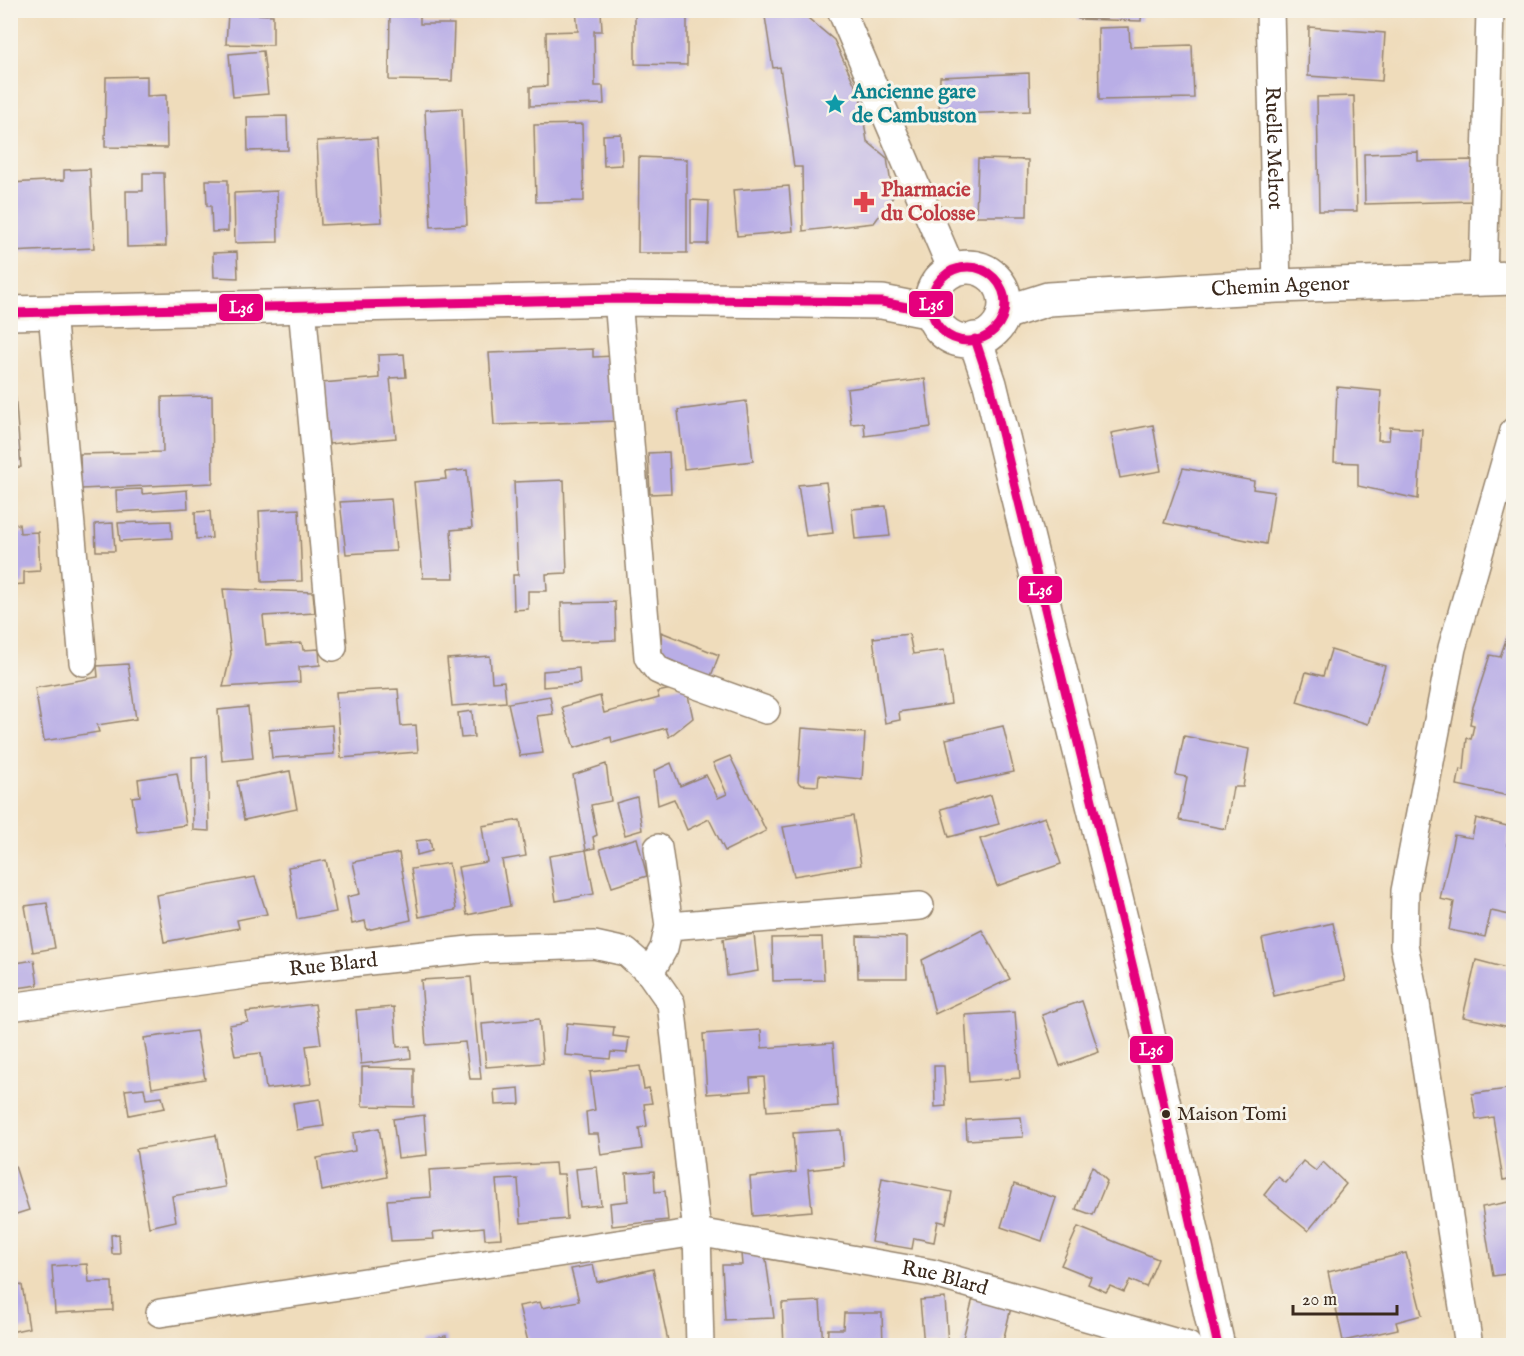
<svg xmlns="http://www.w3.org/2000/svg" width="1524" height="1356" font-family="'IM FELL English',serif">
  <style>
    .building { fill: #b9aee6 }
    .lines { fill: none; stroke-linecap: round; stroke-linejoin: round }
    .minor-casing { stroke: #95836c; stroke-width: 30 }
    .tertiary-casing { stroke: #95836c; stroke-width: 36 }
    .secondary-casing { stroke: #95836c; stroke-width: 36 }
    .minor { stroke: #fff; stroke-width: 27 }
    .tertiary { stroke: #fff; stroke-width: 33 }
    .secondary { stroke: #fff; stroke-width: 33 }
    .bus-1-casing { stroke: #f7f3e8; stroke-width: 14 }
    .bus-1 { stroke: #e5007d; stroke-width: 9 }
    .bus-dot { fill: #3b2a1e; stroke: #f7f3e8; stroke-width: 2 }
    .labels { text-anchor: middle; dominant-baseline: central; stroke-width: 6; stroke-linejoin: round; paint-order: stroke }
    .bus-label { font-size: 20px; fill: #3b2a1e; stroke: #f7f3e8; text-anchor: start }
    .culture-label { font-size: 21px; font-weight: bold; fill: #0d838f; stroke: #f7f3e8; text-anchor: start }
    .street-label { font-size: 21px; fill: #3b2a1e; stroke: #f7f3e8 }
    .health-label { font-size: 21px; font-weight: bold; fill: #be3a42; stroke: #f7f3e8; text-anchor: start }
    .line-badge { stroke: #f7f3e8; stroke-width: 2 }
    .badge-label { font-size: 16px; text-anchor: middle; font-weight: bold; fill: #fff }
  </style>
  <rect width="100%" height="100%" fill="#f7f3e8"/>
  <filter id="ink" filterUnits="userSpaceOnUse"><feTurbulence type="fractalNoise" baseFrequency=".0167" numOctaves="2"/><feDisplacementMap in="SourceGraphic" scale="12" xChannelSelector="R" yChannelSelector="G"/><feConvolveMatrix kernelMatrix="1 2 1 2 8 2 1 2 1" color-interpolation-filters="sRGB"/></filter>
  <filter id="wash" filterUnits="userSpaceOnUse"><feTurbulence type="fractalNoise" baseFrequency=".008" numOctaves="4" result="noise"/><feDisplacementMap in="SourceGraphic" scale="24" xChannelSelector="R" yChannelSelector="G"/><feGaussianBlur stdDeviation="1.35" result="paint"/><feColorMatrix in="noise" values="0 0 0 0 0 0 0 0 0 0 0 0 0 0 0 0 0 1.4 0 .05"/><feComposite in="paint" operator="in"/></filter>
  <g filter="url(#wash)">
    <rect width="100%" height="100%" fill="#efdcbb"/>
    <g id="blocks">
      <g class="building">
        <polygon points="390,10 420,10 420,24 454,24 452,81 389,80"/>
        <polygon points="576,10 601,10 602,31 594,31 595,86 603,86 604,104 530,106 530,87 547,86 546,32 578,31"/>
        <polygon points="764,10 807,10 808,18 834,40 860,96 867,141 887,158 893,197 874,223 803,231 802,167 794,167 780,67 773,68"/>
        <polygon points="1077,10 1142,10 1141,21 1078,19"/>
        <polygon points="635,12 687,13 687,65 635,64"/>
        <polygon points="228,13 273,15 273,45 226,44"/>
        <polygon points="1129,27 1130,47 1192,45 1194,98 1099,100 1098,28"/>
        <polygon points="1309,27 1385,33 1382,81 1308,76"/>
        <polygon points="263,51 268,94 233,97 229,54"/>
        <polygon points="1029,73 1030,111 939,115 940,77"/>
        <polygon points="147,76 147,96 166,95 167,148 105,147 106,77"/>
        <polygon points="1354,96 1357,211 1319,211 1317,97"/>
        <polygon points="462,108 467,225 431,227 425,110"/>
        <polygon points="287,116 288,150 248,151 247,117"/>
        <polygon points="582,124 584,201 536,202 534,125"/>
        <polygon points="621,134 622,165 604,166 603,135"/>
        <polygon points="377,138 382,222 321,225 317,141"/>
        <polygon points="1418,152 1418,161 1473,160 1474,201 1365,204 1364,154"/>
        <polygon points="639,157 687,159 687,253 638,253"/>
        <polygon points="978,159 1028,160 1027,216 976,216"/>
        <polygon points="90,169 94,248 10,252 10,183 64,180 64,170"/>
        <polygon points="143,173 164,173 166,246 127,247 126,191 143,191"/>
        <polygon points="206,180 228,180 228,231 212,232 211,206 207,206"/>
        <polygon points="789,186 793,231 737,236 733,190"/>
        <polygon points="277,191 278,242 235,243 234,193"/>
        <polygon points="691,200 709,201 708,244 691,244"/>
        <polygon points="237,252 238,278 214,277 213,253"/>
        <polygon points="593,349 593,357 614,356 617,421 494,425 489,353"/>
        <polygon points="404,354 406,377 390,378 396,438 329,444 322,383 379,378 378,355"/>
        <polygon points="925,379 931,427 865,436 864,423 851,424 847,389"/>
        <polygon points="10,380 14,380 21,467 10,468"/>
        <polygon points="1337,387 1381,391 1378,440 1389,440 1390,427 1422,429 1418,499 1358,486 1358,463 1334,462"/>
        <polygon points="212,396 213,483 81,489 80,454 163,452 162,397"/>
        <polygon points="746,401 753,461 684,469 678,410"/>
        <polygon points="1153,425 1161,471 1120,478 1111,433"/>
        <polygon points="669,452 671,493 650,494 648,453"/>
        <polygon points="1183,468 1254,481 1253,489 1274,492 1266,544 1164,523"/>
        <polygon points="467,470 472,528 451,530 454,578 423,578 414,482 446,479 445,472"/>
        <polygon points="564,480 567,573 546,574 547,591 528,591 528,609 514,610 513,575 518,575 514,482"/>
        <polygon points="826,482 833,533 806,536 798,485"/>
        <polygon points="142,489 142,494 187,490 188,508 117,512 116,490"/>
        <polygon points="391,499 396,551 346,554 340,502"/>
        <polygon points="886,506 890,536 855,539 852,509"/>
        <polygon points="299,509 302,581 262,582 259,511"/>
        <polygon points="210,511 212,538 196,539 195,512"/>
        <polygon points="171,521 172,538 120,541 118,523"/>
        <polygon points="113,523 115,551 96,551 95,524"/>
        <polygon points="19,524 20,533 38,532 40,571 24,572 24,584 10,585 10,525"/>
        <polygon points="223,589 313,592 315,613 263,616 266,645 302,643 303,650 319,649 320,665 299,667 300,682 223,687 231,654"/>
        <polygon points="615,602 616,640 562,642 561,603"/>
        <polygon points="1514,617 1514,797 1457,785 1460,769 1464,770 1467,738 1471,739 1474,725 1470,724 1473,707 1490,655 1500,657"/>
        <polygon points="661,632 719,655 711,676 662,657"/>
        <polygon points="909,634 913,654 944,650 951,704 899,712 900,720 885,723 873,638"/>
        <polygon points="1331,650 1385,666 1368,724 1297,702 1306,672 1323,676"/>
        <polygon points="490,656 492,682 504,681 506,702 452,706 447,659"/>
        <polygon points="128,664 136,719 97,725 99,732 44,741 35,688 98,677 97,666"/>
        <polygon points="579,668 580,684 543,687 543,671"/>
        <polygon points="686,686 693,718 669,737 666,728 612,743 611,737 574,748 562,707 600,696 604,713 659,698 657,692"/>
        <polygon points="398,689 401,726 416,725 418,752 341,758 336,692"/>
        <polygon points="550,696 553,714 537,716 543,753 520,756 508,703"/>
        <polygon points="248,707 253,758 222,761 218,710"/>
        <polygon points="472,711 474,737 461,738 458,713"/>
        <polygon points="332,725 334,754 272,758 269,730"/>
        <polygon points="1003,726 1014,772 956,784 946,739"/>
        <polygon points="802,728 865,733 862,779 819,775 818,786 801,785 798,782"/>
        <polygon points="1184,736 1249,749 1243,787 1233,787 1226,829 1179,820 1187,777 1176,775"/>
        <polygon points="207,756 209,831 193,830 192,757"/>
        <polygon points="730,756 766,831 725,851 709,819 687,830 674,799 658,805 654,771 671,763 680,786 706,775 718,798 727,794 713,763"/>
        <polygon points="606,764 611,801 591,805 597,835 593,837 595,848 586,850 573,775"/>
        <polygon points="290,771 297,809 244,820 237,781"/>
        <polygon points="177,773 186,825 137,832 132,797 140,796 138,779"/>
        <polygon points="991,795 999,824 949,837 941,809"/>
        <polygon points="637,797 642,830 625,835 616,803"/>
        <polygon points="853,816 861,865 794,876 783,827"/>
        <polygon points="1045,817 1061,864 997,886 980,839"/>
        <polygon points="1476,818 1511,827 1507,845 1514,846 1514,898 1510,915 1491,911 1485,937 1449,930 1454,902 1440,899 1454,835 1472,838"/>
        <polygon points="520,820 526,856 502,860 510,906 467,915 458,867 487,862 482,826"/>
        <polygon points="637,838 647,876 612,887 600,849"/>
        <polygon points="430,839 432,851 417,855 416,841"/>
        <polygon points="586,850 594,894 556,901 549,856"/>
        <polygon points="399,853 411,920 367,930 365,921 352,924 347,897 360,894 353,862"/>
        <polygon points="326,860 336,912 297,919 288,867"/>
        <polygon points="449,863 456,910 419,917 411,869"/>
        <polygon points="255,877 267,914 237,920 239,928 164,942 156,895"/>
        <polygon points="47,903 55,948 33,952 25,906"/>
        <polygon points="12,921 16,951 10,952 10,922"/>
        <polygon points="1333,923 1345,980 1274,996 1262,939"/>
        <polygon points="982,930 1010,979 935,1014 922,960"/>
        <polygon points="754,934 758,971 727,976 723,939"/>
        <polygon points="857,936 907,937 907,978 858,978"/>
        <polygon points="822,937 824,980 773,981 772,938"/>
        <polygon points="34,960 38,985 10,989 10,964"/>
        <polygon points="1476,960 1514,970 1514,1028 1463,1017"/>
        <polygon points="471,977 481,1079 470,1079 465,1042 426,1045 421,980"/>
        <polygon points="1082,1001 1099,1052 1060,1066 1042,1015"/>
        <polygon points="315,1004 321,1044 306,1046 311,1084 266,1089 261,1053 235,1056 229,1025 248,1022 246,1012"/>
        <polygon points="394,1007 397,1047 410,1046 411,1058 361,1064 356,1010"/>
        <polygon points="1015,1012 1020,1078 969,1082 965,1015"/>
        <polygon points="539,1019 543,1063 486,1067 482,1024"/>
        <polygon points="567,1023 614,1027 613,1036 629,1038 627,1053 611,1052 610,1059 565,1055"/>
        <polygon points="761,1030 762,1048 833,1043 838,1106 767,1111 764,1077 750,1078 751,1091 707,1094 703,1034"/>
        <polygon points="196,1031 205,1079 152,1088 144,1038"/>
        <polygon points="640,1066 644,1089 649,1088 652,1103 644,1104 647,1126 639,1128 642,1149 601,1155 598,1134 588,1134 586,1112 595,1110 590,1072"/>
        <polygon points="934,1066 944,1066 946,1106 935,1107"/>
        <polygon points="362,1067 414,1068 414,1107 362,1106"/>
        <polygon points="144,1088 146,1099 162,1097 165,1108 129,1115 125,1090"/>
        <polygon points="519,1088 520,1104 495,1105 494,1090"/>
        <polygon points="1514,1088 1514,1178 1503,1180 1493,1117 1476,1120 1472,1094"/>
        <polygon points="320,1099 324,1126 297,1130 293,1103"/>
        <polygon points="424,1115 427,1155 398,1158 393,1119"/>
        <polygon points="1021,1117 1023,1137 967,1140 966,1120"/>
        <polygon points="379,1128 387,1177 322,1191 317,1158 355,1151 353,1133"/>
        <polygon points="841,1130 844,1166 808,1170 812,1211 753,1216 750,1177 796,1172 793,1133"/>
        <polygon points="216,1135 225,1187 172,1196 176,1221 149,1227 136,1149"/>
        <polygon points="1303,1161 1316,1171 1323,1162 1346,1184 1308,1231 1264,1195 1278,1177 1286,1183"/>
        <polygon points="555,1163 556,1174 564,1174 567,1219 521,1223 518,1179 496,1180 501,1238 485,1239 484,1227 433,1232 434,1239 391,1241 387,1200 431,1197 429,1170"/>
        <polygon points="15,1166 29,1210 10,1216 10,1167"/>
        <polygon points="1092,1166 1107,1181 1093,1215 1076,1209"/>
        <polygon points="597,1167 601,1205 580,1207 576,1169"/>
        <polygon points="654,1171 655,1192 665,1191 668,1220 612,1226 610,1203 628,1201 626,1173"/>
        <polygon points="882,1178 952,1192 946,1223 938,1221 934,1242 914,1238 912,1249 871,1242"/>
        <polygon points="1014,1184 1056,1198 1042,1241 1001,1227"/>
        <polygon points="1514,1201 1514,1273 1493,1276 1482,1207"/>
        <polygon points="1078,1227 1158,1259 1146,1287 1130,1280 1124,1292 1110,1286 1106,1292 1088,1284 1091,1277 1061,1265"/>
        <polygon points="119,1234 120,1254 112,1254 111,1235"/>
        <polygon points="740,1242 764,1245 774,1318 725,1320 722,1265 742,1265"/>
        <polygon points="1406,1253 1422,1315 1396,1322 1398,1329 1343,1341 1328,1272"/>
        <polygon points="87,1264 89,1282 112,1282 113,1310 55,1313 52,1266"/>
        <polygon points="593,1265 597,1282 653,1269 669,1346 529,1346 519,1306 540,1302 542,1308 579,1301 571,1269"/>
        <polygon points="22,1285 29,1328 10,1332 10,1287"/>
        <polygon points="974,1294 1012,1303 1002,1346 961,1346"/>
        <polygon points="945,1298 948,1346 924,1346 920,1300"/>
        <polygon points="820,1301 823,1346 784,1346 782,1303"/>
        <polygon points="844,1313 882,1313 883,1346 827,1346 828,1329 843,1329"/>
        <polygon points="446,1336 448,1346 421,1346 421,1341"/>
      </g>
    </g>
  </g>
  <g filter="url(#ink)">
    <use href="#blocks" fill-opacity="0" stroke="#95836c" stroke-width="1.5"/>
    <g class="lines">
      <defs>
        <g id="minor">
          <polyline points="841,10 952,270"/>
          <path id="s1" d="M1270,10L1277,286"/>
          <polyline points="1483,279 1490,10"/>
          <polyline points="618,299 648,657 658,670 669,675 766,710"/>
          <polyline points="302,307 333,647"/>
          <polyline points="52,312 83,662"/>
          <polyline points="669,926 920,906"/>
          <polyline points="650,973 664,948 669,926 658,848"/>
          <path id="s2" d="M10,1007L252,974L478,949L594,945L626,952L650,973L671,1003L697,1232L700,1346"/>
          <path id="s3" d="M160,1313L697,1232L931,1273L1188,1346"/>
          <polyline points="1469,1346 1416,1003 1404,945 1405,891 1452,648 1514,431"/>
        </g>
        <polyline id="tertiary" points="975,339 990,384 1135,976 1218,1346"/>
        <g id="secondary">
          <circle cx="968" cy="304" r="37"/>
          <polyline points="10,313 618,299 882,302 932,312"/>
          <path id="s4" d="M1004,313L1048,299L1277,286L1514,278"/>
        </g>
      </defs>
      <use href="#minor" class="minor-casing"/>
      <use href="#tertiary" class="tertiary-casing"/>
      <use href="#secondary" class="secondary-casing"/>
      <use href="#minor" class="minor"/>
      <use href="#tertiary" class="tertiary"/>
      <use href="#secondary" class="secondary"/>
      <defs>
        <g id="bus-1">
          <circle cx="968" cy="304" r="37"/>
          <polyline points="10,313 618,299 882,302 932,312"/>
          <polyline points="975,339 990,384 1135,976 1218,1346"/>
        </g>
      </defs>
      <use href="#bus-1" class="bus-1-casing"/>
      <use href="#bus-1" class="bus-1"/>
    </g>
  </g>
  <defs>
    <symbol id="sight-bare" viewBox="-9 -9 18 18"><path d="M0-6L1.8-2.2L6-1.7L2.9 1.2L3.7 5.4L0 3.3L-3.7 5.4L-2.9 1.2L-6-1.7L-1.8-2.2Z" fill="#0f9aa8" stroke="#f7f3e8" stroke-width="2.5" paint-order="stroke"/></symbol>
    <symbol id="pharmacy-bare" viewBox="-9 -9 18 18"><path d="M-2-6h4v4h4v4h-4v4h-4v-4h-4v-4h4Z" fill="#e0444e" stroke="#f7f3e8" stroke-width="2.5" paint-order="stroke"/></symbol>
  </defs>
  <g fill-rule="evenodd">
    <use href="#sight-bare" x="820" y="89" width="30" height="30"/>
    <use href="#pharmacy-bare" x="849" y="187" width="30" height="30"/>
  </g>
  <circle class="bus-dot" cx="1166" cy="1114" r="5"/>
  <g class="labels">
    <g class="bus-label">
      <text x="1177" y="1114">Maison Tomi</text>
    </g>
    <g class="culture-label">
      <text x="852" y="92">Ancienne gare<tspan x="852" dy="24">de Cambuston</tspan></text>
    </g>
    <g class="street-label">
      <text stroke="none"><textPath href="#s1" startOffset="138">Ruelle Melrot</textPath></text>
      <text stroke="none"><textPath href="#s4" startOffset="279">Chemin Agenor</textPath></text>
      <text stroke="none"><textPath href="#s2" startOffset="326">Rue Blard</textPath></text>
      <text stroke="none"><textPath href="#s3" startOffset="795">Rue Blard</textPath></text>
    </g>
    <g class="health-label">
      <text x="881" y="190">Pharmacie<tspan x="881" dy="24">du Colosse</tspan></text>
    </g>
  </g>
  <g class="line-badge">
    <rect x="908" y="290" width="46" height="28" rx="6" fill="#e5007d"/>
    <rect x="218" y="293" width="46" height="29" rx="6" fill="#e5007d"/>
    <rect x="1018" y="575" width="45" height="29" rx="6" fill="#e5007d"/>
    <rect x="1129" y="1035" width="45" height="29" rx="6" fill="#e5007d"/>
  </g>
  <g class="badge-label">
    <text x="931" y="310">L36</text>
    <text x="241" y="313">L36</text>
    <text x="1040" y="595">L36</text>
    <text x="1151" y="1055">L36</text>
  </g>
  <rect width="1524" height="1356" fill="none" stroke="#f7f3e8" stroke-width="36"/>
  <path d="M1293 1305v9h104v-9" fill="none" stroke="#3b2a1e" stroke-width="3"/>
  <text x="1302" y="1305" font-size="18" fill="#3b2a1e" stroke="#f7f3e8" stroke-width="4.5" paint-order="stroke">20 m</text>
</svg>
